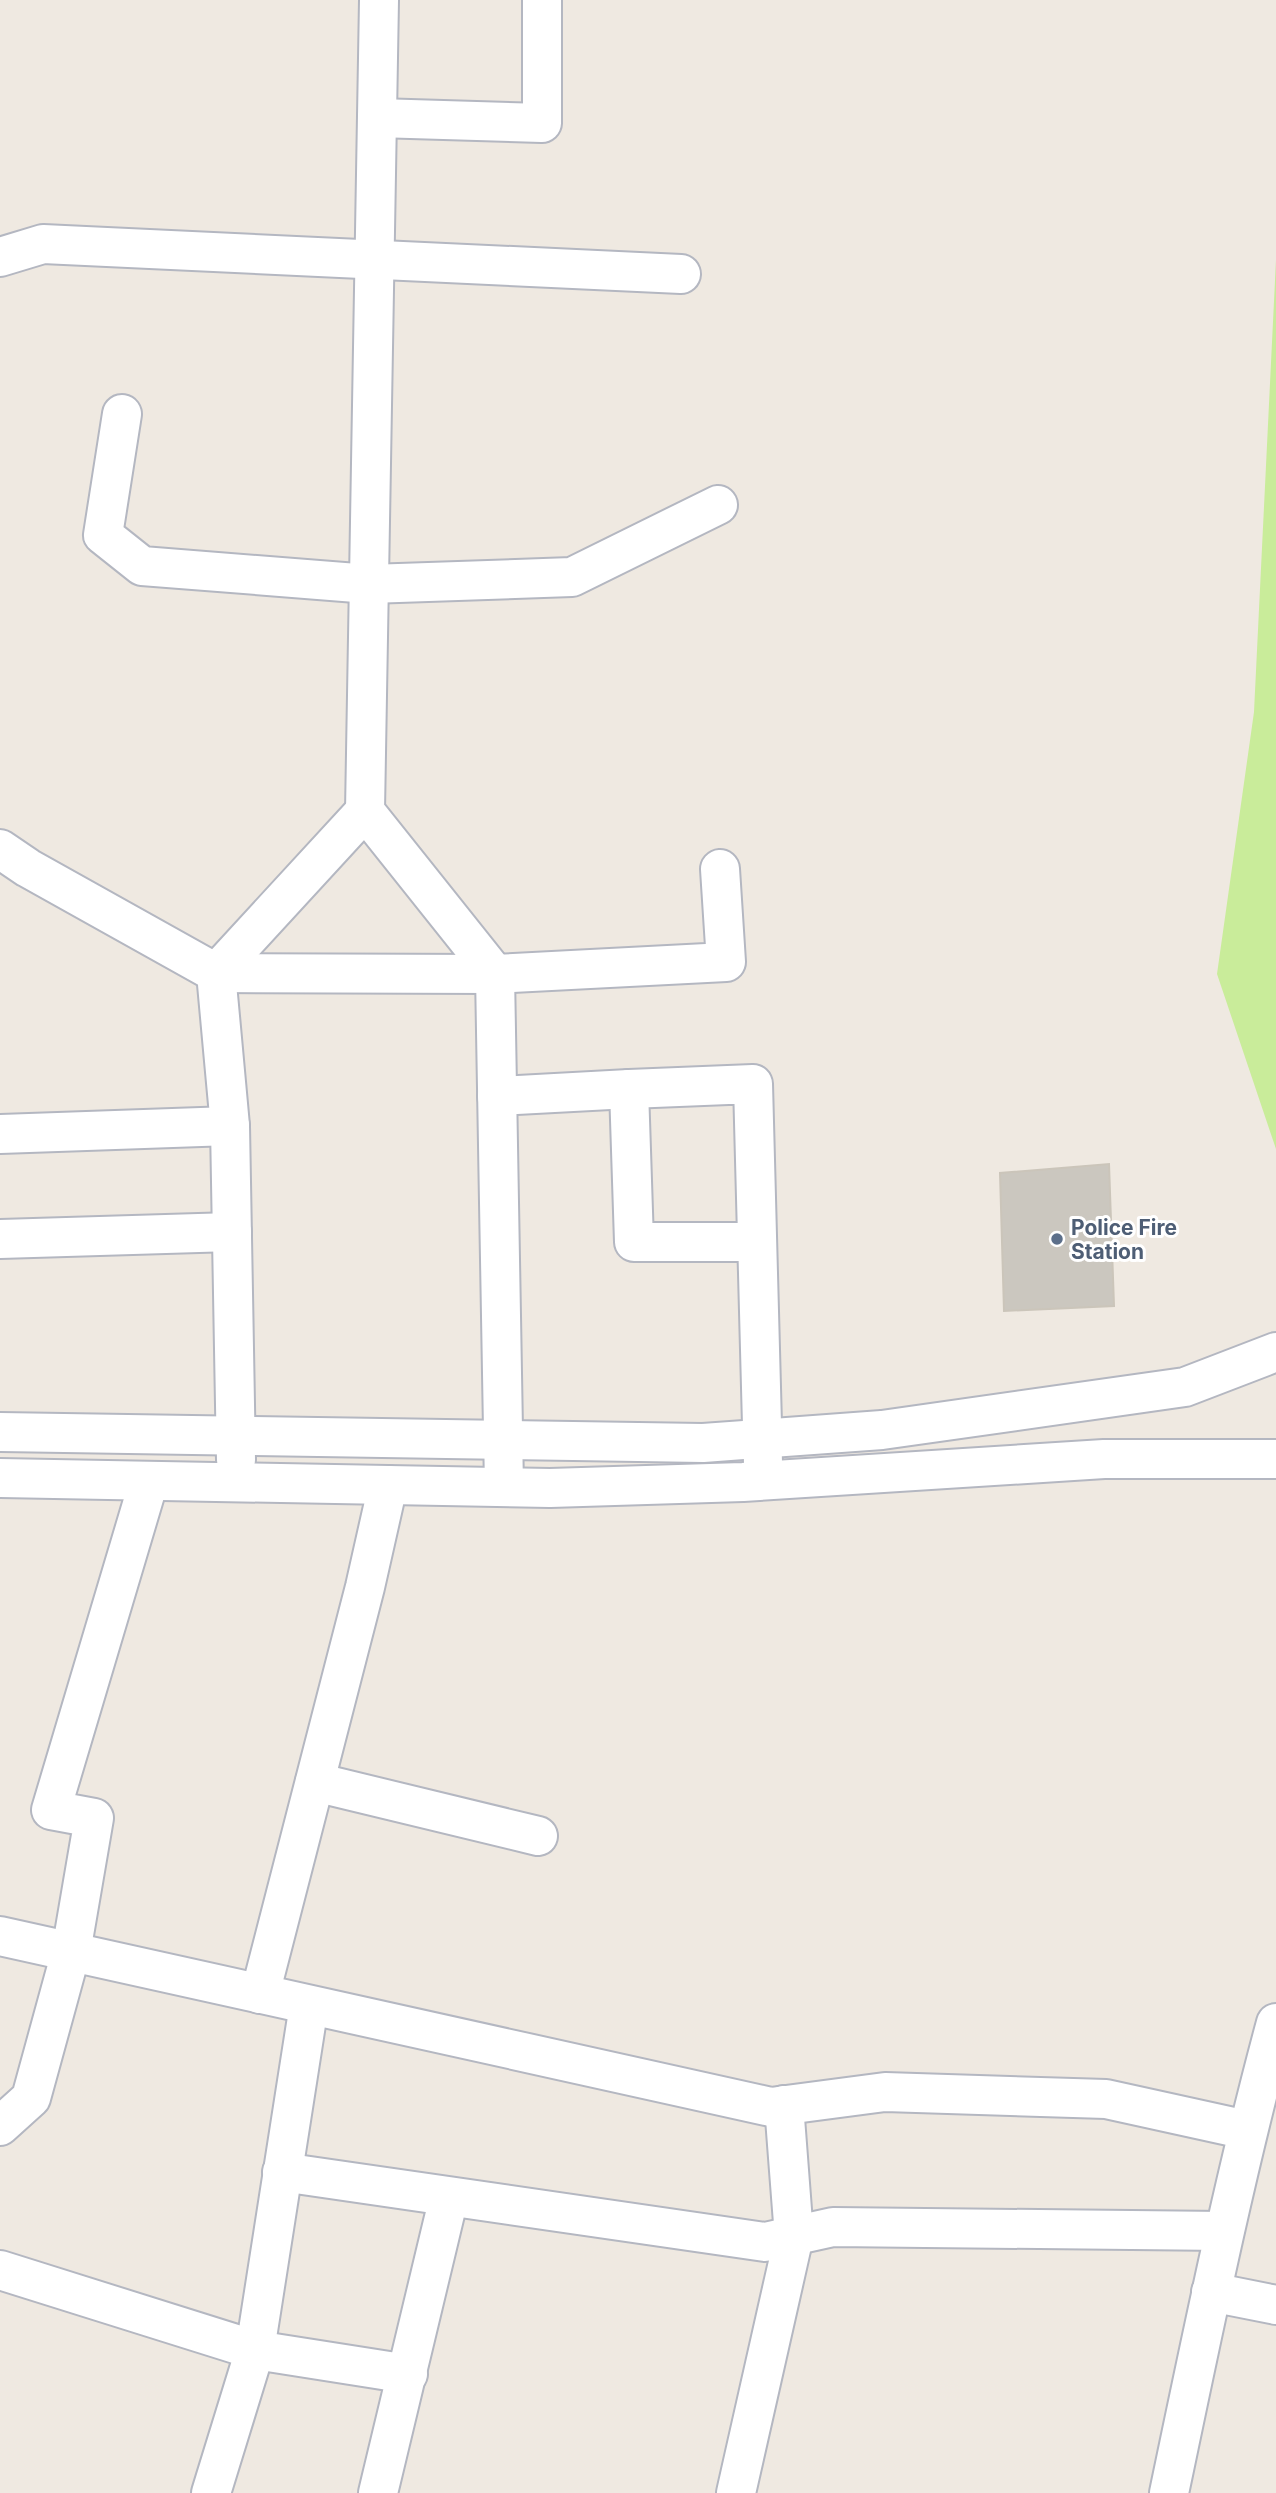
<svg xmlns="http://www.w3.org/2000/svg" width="1276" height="2493" font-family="Inter,sans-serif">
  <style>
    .pitch { fill: #c9ec9a }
    .building { fill: #cbc7bf; stroke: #cbc5ba; stroke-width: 2 }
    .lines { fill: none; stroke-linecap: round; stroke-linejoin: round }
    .minor-casing { stroke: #b4b7c1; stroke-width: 42 }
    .minor { stroke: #fff; stroke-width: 38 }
    .service-dot { fill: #5c6f8a; stroke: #fff; stroke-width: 2.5 }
    .labels { text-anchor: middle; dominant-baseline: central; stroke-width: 6; stroke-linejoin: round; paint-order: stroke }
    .service-label { font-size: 21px; font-weight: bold; fill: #4e5e75; stroke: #fff; text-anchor: start }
  </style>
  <rect width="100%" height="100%" fill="#efe9e1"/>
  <polygon class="pitch" points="1276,260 1276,1149 1217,974 1254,712"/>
  <polygon class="building" points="1109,1164 1114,1306 1004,1311 1000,1173"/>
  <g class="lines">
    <defs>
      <g id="minor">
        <polyline points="379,0 365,811 495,974 504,1487"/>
        <polyline points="377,118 542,123 542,0"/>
        <polyline points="0,257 43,244 681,274"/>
        <polyline points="122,414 103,535 142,566 369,584 572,577 718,505"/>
        <polyline points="0,849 28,868 216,973 495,974 726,962 720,869"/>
        <polyline points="497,1096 629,1089"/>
        <polyline points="0,1134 230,1126"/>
        <polyline points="0,1239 232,1232"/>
        <polyline points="756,1242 634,1242 629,1089 753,1084 763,1463"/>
        <polyline points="0,1432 703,1443 882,1430 1185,1387 1276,1352"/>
        <polyline points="236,1460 230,1126 216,973 365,811"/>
        <polyline points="0,1478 550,1488 743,1482 1104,1459 1276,1459"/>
        <polyline points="315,1782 538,1836"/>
        <polyline points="0,1936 771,2107 885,2092 1106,2099 1247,2130"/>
        <polyline points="260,1994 365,1587 388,1485"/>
        <polyline points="0,2126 31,2098 71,1952 94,1818 51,1810 149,1481"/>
        <polyline points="282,2172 765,2242 833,2227 1224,2231"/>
        <polyline points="0,2270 255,2350 408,2374"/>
        <polyline points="1211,2292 1276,2305"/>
        <polyline points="211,2493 255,2350 309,2005"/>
        <polyline points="378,2493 449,2197"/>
        <polyline points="736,2493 794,2236 784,2105"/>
        <path d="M1169,2493C1202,2336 1234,2178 1276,2023"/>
      </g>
    </defs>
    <use href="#minor" class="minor-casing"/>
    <use href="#minor" class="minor"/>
  </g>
  <circle class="service-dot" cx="1057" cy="1239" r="7"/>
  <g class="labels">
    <g class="service-label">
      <text x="1071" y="1227">Police Fire<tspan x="1071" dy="24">Station</tspan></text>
    </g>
  </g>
</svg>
